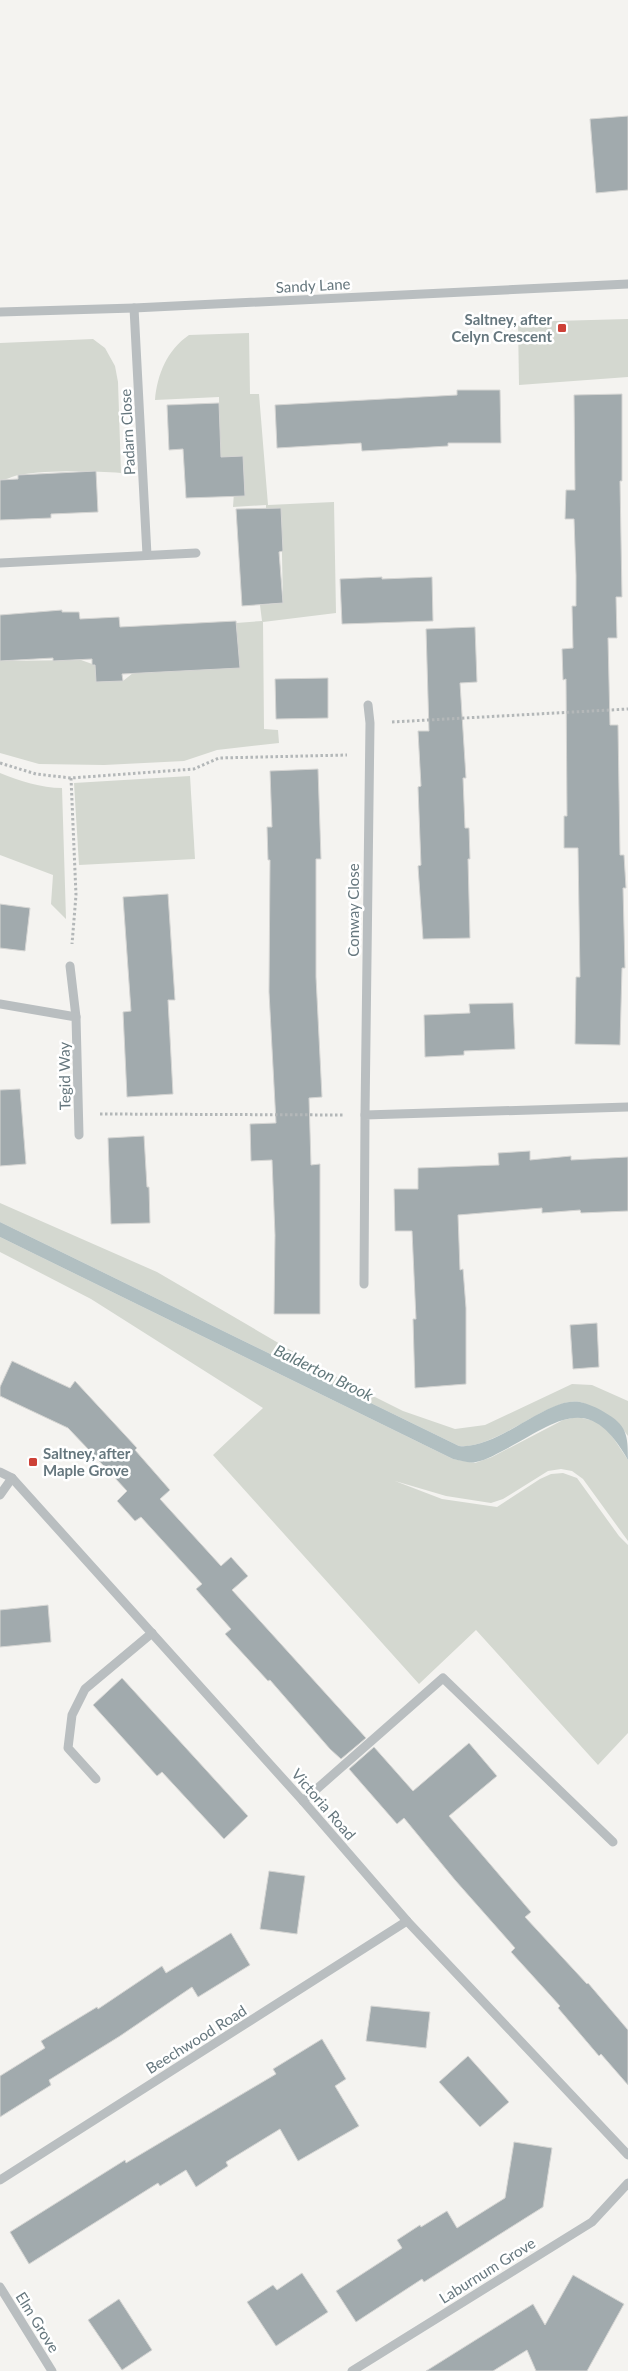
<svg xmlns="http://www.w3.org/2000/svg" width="628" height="2371" font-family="Lato,sans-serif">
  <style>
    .green { fill: #d4d8d0 }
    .water { fill: #b1bfc1 }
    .building { fill: #a1aaad; stroke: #d5d5d3 }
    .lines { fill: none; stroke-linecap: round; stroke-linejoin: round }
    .path { stroke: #b3b7b8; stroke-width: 3; stroke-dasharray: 2.5 2.5; stroke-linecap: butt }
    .minor { stroke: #b9bec0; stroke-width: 9 }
    .poi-dot { fill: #cd4137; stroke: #fff; stroke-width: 2 }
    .labels { text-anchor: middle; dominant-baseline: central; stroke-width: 5; stroke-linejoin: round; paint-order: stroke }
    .street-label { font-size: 15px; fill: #66777e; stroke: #fff }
    .poi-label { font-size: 15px; font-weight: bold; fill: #66777e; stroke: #fff; text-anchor: end }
    .water-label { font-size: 16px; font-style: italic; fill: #62787b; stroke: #fff }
  </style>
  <rect width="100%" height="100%" fill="#f4f3f0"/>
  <g class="green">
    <polygon points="628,319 628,377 519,385 518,322"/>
    <path d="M249,333L250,394H259L268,505L334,502L336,613L263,622L264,729L278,730L279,743L217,750L184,761L104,765L39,764L0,753V661L81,660L95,665L96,682L123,681L133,673L239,668L236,623L262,621L260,605L283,603L281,508H266V505L233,507L234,492L245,491L243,456L220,457L219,397L155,400C157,375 167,350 189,335Z"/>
    <path d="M93,339L105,348L115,366L118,382L121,473C92,471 47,470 19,475C12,476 7,480 0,480V343Z"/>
    <path d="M0,773C20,781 41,788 62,788L66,919L51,904L53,875L0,855Z"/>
    <polygon points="190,776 195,859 79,865 74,783"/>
    <path d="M0,1203L157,1272L347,1383L403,1411L455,1429L485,1425L572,1384L592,1385L628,1401V1436C617,1421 614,1418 597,1410C592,1408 585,1403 580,1402C551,1396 497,1449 459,1446L0,1222Z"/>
    <polygon points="0,1237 453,1459 475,1463 492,1457 563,1420 577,1417 595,1421 608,1430 628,1460 628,1541 583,1479 572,1471 561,1469 548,1471 503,1499 491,1503 446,1496 395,1481 442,1499 497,1507 540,1479 551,1474 563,1473 577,1478 619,1536 628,1545 628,1733 598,1765 476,1630 419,1684 213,1455 263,1408 91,1299 0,1252"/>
  </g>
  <path class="water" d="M0,1222L459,1446C498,1450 548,1396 580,1402C588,1404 598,1408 604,1412C627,1425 628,1435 628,1460C590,1393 561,1419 508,1448C498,1453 487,1460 476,1462C469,1464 460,1460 453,1459L0,1237Z"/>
  <g class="building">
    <polygon points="628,116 628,190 596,193 590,119"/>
    <polygon points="457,390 500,390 501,443 448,443 448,446 362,451 361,443 277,448 275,405 457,395"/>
    <polygon points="622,394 622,481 620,481 622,597 616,597 617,638 608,638 610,725 618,725 620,855 624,855 626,888 623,888 625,968 622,968 620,1045 575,1044 576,977 580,977 578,848 564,848 564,816 567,816 566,679 563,680 562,649 573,648 572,606 576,606 576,575 574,519 565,519 566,490 575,490 574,395"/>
    <polygon points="219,403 221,457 243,456 245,496 186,498 183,449 169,450 167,405"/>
    <polygon points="96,471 98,512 51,514 51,518 0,520 0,480 18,479 18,475"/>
    <polygon points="281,508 283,551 279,552 283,603 242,606 236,509"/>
    <polygon points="382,577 382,579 432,577 433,621 342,624 340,579"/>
    <polygon points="62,610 62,612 79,612 80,619 119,617 120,627 236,621 240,668 122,674 123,681 96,682 95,665 92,665 92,659 53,661 53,658 0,661 0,615"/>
    <polygon points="475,627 477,682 460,683 466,778 463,778 465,828 469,828 470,859 468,859 470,938 423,939 418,866 421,865 418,787 421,786 418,731 429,731 426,629"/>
    <polygon points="328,678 328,718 276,719 275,679"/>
    <polygon points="318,769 321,859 316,859 316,977 322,1097 309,1098 311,1165 320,1164 320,1314 274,1314 275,1235 272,1160 251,1161 250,1124 276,1123 269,992 270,860 268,860 267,827 272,827 270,771"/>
    <polygon points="168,894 175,1000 168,1000 173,1094 127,1097 123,1012 131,1011 123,897"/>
    <polygon points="0,904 30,908 25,951 0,948"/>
    <polygon points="513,1003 515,1049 464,1051 464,1055 425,1057 424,1015 470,1013 469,1004"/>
    <polygon points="20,1089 26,1164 0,1166 0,1090"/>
    <polygon points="144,1136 147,1187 149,1187 150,1223 111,1224 108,1138"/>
    <polygon points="530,1151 530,1160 571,1156 571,1160 628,1157 628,1211 581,1213 580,1210 542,1213 542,1208 458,1215 460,1270 463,1269 466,1308 466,1384 415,1388 413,1319 416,1319 412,1231 395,1231 394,1189 418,1189 418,1168 499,1165 498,1153"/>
    <polygon points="597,1323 599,1367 573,1369 570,1325"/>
    <polygon points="12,1361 70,1388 75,1381 137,1448 135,1450 170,1490 160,1499 221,1566 231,1557 248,1576 232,1590 366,1738 341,1759 330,1749 270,1680 268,1681 225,1634 231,1629 196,1589 202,1584 141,1517 135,1521 117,1501 127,1491 89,1450 68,1428 0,1396 0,1387"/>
    <polygon points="48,1605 51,1642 0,1647 0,1610"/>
    <polygon points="122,1678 248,1816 224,1839 162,1772 157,1776 93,1705"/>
    <polygon points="469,1743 497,1776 449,1816 531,1912 525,1917 587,1984 588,1983 628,2030 628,2085 601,2054 599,2056 558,2008 560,2006 511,1952 515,1948 455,1880 404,1818 397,1824 349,1769 374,1747 413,1791"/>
    <polygon points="269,1871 305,1876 297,1934 260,1929"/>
    <polygon points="231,1933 250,1965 198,1997 192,1987 120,2036 49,2080 51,2085 0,2117 0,2076 45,2048 41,2041 97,2007 98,2009 162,1966 166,1973"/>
    <polygon points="371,2006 430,2012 426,2048 366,2041"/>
    <polygon points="322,2039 346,2079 335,2086 359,2126 298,2161 280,2129 226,2162 228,2166 196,2187 186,2170 160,2186 158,2183 29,2264 10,2232 125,2160 126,2163 276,2074 273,2069"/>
    <polygon points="468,2056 509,2102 480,2127 439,2082"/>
    <polygon points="514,2142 552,2148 543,2207 424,2282 422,2279 356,2322 336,2291 402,2248 397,2240 420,2225 421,2227 447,2211 457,2228 505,2198"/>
    <polygon points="302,2273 328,2312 276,2346 247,2302 273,2285 277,2290"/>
    <polygon points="573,2275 624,2304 587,2371 536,2371 527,2350 493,2371 426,2371 533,2304 545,2325"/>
    <polygon points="119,2299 152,2350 122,2370 88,2320"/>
  </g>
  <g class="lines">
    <g class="path">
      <polyline points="392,722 628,709"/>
      <polyline points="0,763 36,774 71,778 194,769 219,758 347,755"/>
      <polyline points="71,778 76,895 72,944"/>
      <polyline points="100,1114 344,1115"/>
    </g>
    <g class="minor">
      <polyline points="134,308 147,555"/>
      <polyline points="0,312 134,308 628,284"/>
      <polyline points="0,563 196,553"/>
      <polyline points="70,966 76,1017"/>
      <polyline points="0,1004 76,1017 79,1135"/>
      <polyline points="365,1115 370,723 368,705"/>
      <polyline points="364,1284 365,1115 628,1107"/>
      <polyline points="0,1472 12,1478 303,1801 407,1921 628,2155"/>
      <polyline points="0,1495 12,1478"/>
      <polyline points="96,1779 68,1748 72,1715 85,1689 152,1633"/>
      <polyline points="303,1801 443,1678 613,1842"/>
      <polyline points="0,2180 407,1921"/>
      <polyline points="0,2287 52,2371"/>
      <polyline points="352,2371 592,2222 628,2183"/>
    </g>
  </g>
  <g class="poi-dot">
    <rect x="557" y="323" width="10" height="10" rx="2.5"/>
    <rect x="28" y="1457" width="10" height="10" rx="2.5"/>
  </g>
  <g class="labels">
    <g class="street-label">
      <text transform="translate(313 285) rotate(-3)">Sandy Lane</text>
      <text transform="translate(127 432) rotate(-93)">Padarn Close</text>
      <text transform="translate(353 910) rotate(-90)">Conway Close</text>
      <text transform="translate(64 1076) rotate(-91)">Tegid Way</text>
      <text transform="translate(324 1804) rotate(49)">Victoria Road</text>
      <text transform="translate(196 2039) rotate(-32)">Beechwood Road</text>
      <text transform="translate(487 2270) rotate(-32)">Laburnum Grove</text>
      <text transform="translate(38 2322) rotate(58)">Elm Grove</text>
    </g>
    <g class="poi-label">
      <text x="552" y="319">Saltney, after<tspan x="552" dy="17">Celyn Crescent</tspan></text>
      <text x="43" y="1453" text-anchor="start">Saltney, after<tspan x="43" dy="17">Maple Grove</tspan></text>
    </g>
    <g class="water-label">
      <text transform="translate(324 1372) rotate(26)">Balderton Brook</text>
    </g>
  </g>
</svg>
